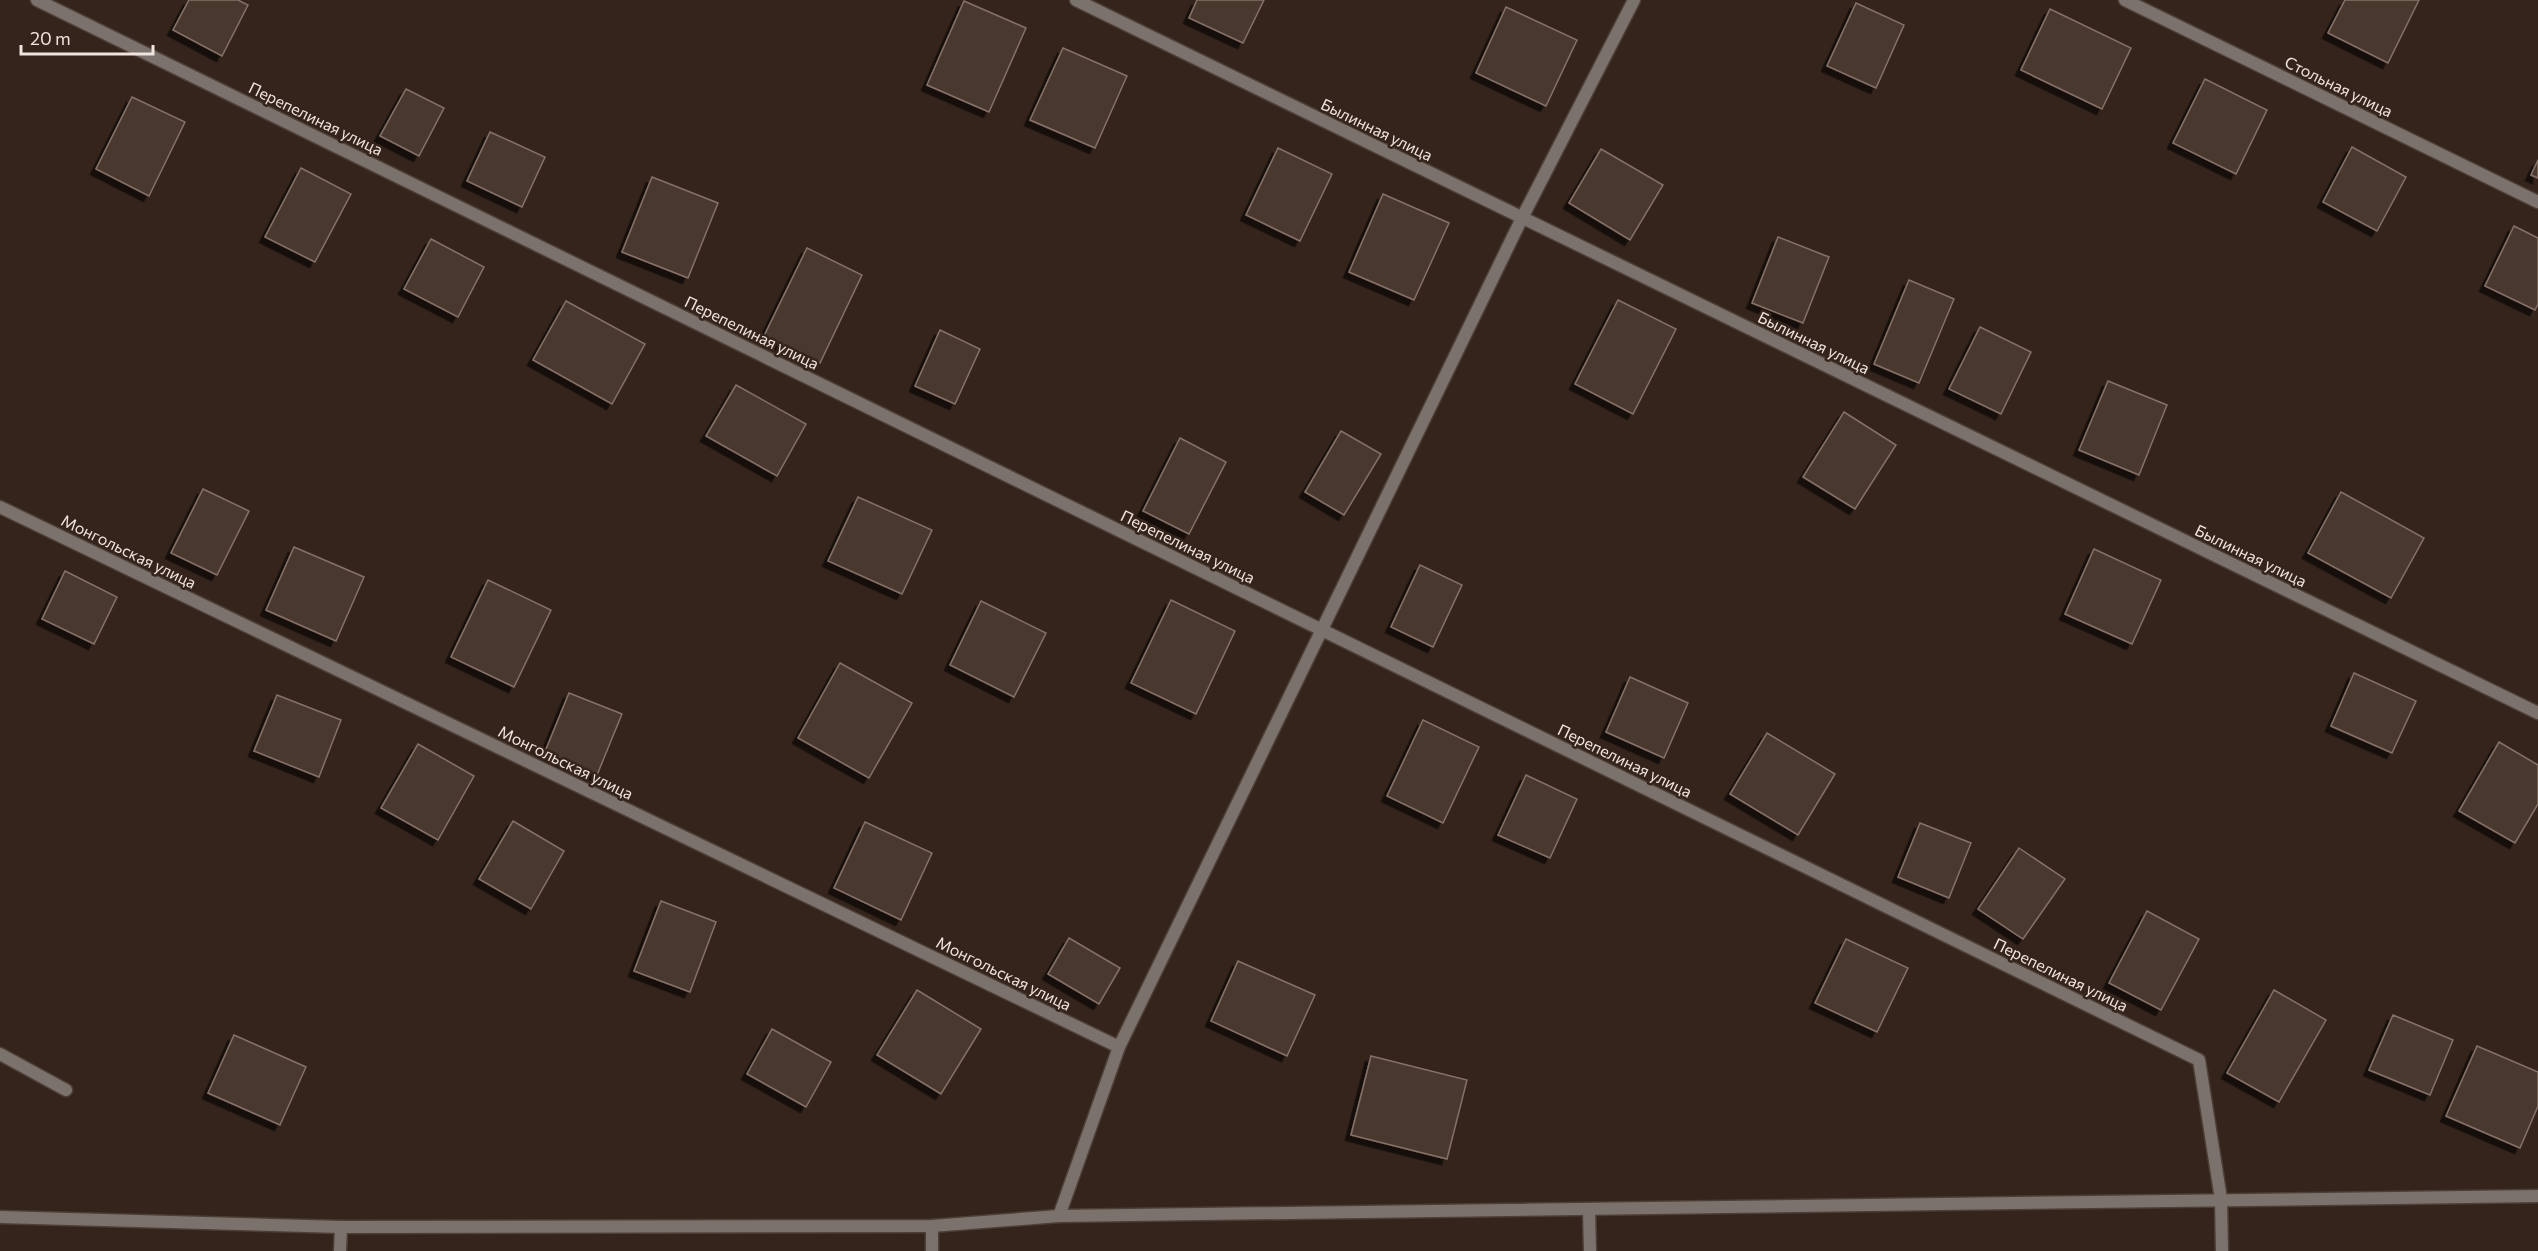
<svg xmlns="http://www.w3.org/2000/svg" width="2538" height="1251" font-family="Commissioner,sans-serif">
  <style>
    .building { fill: #4a382f; stroke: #857167; stroke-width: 1.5; filter: url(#shadow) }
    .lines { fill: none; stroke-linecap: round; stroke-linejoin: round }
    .minor-casing { stroke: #4e3f36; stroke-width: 15 }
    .tertiary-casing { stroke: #4e3f36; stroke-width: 15 }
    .minor { stroke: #7b726e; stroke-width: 12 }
    .tertiary { stroke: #7b726e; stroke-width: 12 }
    .labels { text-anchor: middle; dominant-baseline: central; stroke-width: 5; stroke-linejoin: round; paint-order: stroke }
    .street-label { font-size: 16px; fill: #f0e4de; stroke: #34241b }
  </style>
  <defs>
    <filter id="shadow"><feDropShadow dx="-5.5" dy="5.5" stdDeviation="0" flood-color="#0009"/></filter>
  </defs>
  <rect width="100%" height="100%" fill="#34241b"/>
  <g class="building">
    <polygon points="189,0 238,0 248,5 222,56 173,30"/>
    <polygon points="1197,0 1264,0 1243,43 1189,18"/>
    <polygon points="2345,0 2419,0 2388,63 2328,33"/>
    <polygon points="964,1 1026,28 989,112 927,85"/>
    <polygon points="1856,3 1904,25 1876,88 1827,66"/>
    <polygon points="1506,7 1577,40 1546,106 1476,73"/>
    <polygon points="2050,9 2131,48 2102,109 2021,70"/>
    <polygon points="1063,48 1127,76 1095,148 1030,120"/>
    <polygon points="2205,79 2267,110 2236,174 2173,143"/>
    <polygon points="406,89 444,108 419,156 380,136"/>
    <polygon points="132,97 185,122 149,196 96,169"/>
    <polygon points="490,132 545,157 522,207 467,181"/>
    <polygon points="2352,147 2406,177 2377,231 2323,202"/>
    <polygon points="1278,148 1332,174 1300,241 1246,215"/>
    <polygon points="1601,149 1663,185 1630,240 1569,203"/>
    <polygon points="2538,160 2538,178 2531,175"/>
    <polygon points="301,168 351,194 315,262 265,237"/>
    <polygon points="652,177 718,203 688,278 622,252"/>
    <polygon points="1383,194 1449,223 1414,300 1349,272"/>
    <polygon points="2514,226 2538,238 2538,304 2535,310 2485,286"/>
    <polygon points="1778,237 1829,257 1803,323 1752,303"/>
    <polygon points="431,239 484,267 458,317 404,289"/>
    <polygon points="807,248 862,275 820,363 764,336"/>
    <polygon points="1909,280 1954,299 1919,383 1874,364"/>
    <polygon points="1618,300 1676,329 1633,414 1575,384"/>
    <polygon points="566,301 645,344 612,404 533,360"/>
    <polygon points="1980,327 2031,352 2001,414 1949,389"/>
    <polygon points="940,330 980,349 955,404 915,386"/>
    <polygon points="2108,381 2167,405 2139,475 2079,450"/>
    <polygon points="736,385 806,424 777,476 706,436"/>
    <polygon points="1844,412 1896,445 1855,509 1803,477"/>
    <polygon points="1341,431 1381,454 1344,515 1305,492"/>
    <polygon points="1180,438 1226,462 1189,534 1143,511"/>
    <polygon points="203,489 249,511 217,575 171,553"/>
    <polygon points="2341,492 2424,538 2391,598 2308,553"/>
    <polygon points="858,497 932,530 902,594 828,561"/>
    <polygon points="294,547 364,577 336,641 266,610"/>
    <polygon points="2094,549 2161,580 2132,644 2065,614"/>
    <polygon points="1420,565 1462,585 1433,647 1391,627"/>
    <polygon points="65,571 117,597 94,644 42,619"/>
    <polygon points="488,580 551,610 514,687 451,657"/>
    <polygon points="1171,600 1235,631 1196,714 1131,683"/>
    <polygon points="981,601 1046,633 1014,697 950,665"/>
    <polygon points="840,663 912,703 869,778 798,738"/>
    <polygon points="2354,673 2416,701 2392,753 2331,726"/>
    <polygon points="1630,677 1688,703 1664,758 1606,732"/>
    <polygon points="569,693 622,714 597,775 544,754"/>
    <polygon points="277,695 341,720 319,777 254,751"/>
    <polygon points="1423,720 1479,747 1443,823 1387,796"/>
    <polygon points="1767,733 1835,774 1798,835 1730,794"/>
    <polygon points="2499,742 2538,765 2538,804 2515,843 2459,811"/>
    <polygon points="418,744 474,776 438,840 381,808"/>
    <polygon points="1526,775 1577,799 1550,858 1498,835"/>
    <polygon points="513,821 564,851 531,909 479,879"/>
    <polygon points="865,822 932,853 901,920 834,888"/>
    <polygon points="1920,823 1971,843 1949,898 1898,877"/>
    <polygon points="2019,848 2065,879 2023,939 1978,909"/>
    <polygon points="661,901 716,922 690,992 634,971"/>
    <polygon points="2147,911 2199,939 2161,1010 2109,983"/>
    <polygon points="1069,938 1120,968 1099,1004 1048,974"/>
    <polygon points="1846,939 1908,968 1877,1032 1815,1003"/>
    <polygon points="1238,961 1315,995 1287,1056 1211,1021"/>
    <polygon points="917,990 981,1029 941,1094 877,1055"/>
    <polygon points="2274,990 2326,1020 2279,1102 2227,1073"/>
    <polygon points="2393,1015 2453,1040 2430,1095 2369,1070"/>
    <polygon points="772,1029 831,1062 806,1107 747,1074"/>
    <polygon points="234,1035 306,1067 280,1125 208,1093"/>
    <polygon points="2477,1046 2538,1072 2538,1106 2520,1148 2446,1116"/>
    <polygon points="1371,1056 1467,1080 1447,1159 1351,1135"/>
  </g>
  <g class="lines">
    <defs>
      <g id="minor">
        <polyline points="37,0 2199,1060 2221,1199 2222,1251"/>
        <polyline points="1076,0 2538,713"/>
        <polyline points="2125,0 2538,202"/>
        <polyline points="0,507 1119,1047"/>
        <polyline points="0,1054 66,1090"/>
        <polyline points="1589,1210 1590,1251"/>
        <polyline points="1059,1216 1119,1047 1522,218 1634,0"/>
        <polyline points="340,1251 341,1227"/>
        <polyline points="932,1251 932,1226"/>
      </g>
      <polyline id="tertiary" points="0,1217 341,1227 932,1226 1059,1216 2538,1196"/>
    </defs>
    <use href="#minor" class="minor-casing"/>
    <use href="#tertiary" class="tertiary-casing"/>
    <use href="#minor" class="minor"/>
    <use href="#tertiary" class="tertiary"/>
  </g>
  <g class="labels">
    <g class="street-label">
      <text transform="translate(2339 86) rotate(26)">Стольная улица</text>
      <text transform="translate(316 118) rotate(26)">Перепелиная улица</text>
      <text transform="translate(1377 129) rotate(26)">Былинная улица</text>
      <text transform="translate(752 332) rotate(26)">Перепелиная улица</text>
      <text transform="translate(1814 342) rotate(26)">Былинная улица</text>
      <text transform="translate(1188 546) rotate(26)">Перепелиная улица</text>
      <text transform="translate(129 551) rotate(26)">Монгольская улица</text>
      <text transform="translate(2251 555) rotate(26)">Былинная улица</text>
      <text transform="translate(1625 760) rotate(26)">Перепелиная улица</text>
      <text transform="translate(566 762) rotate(26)">Монгольская улица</text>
      <text transform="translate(1004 973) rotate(26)">Монгольская улица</text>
      <text transform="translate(2061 974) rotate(26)">Перепелиная улица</text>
    </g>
  </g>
  <path d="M21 45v9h132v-9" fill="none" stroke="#f0e4de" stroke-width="3"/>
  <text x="30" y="45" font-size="18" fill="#f0e4de" stroke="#34241b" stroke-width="4.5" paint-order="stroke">20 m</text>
</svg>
